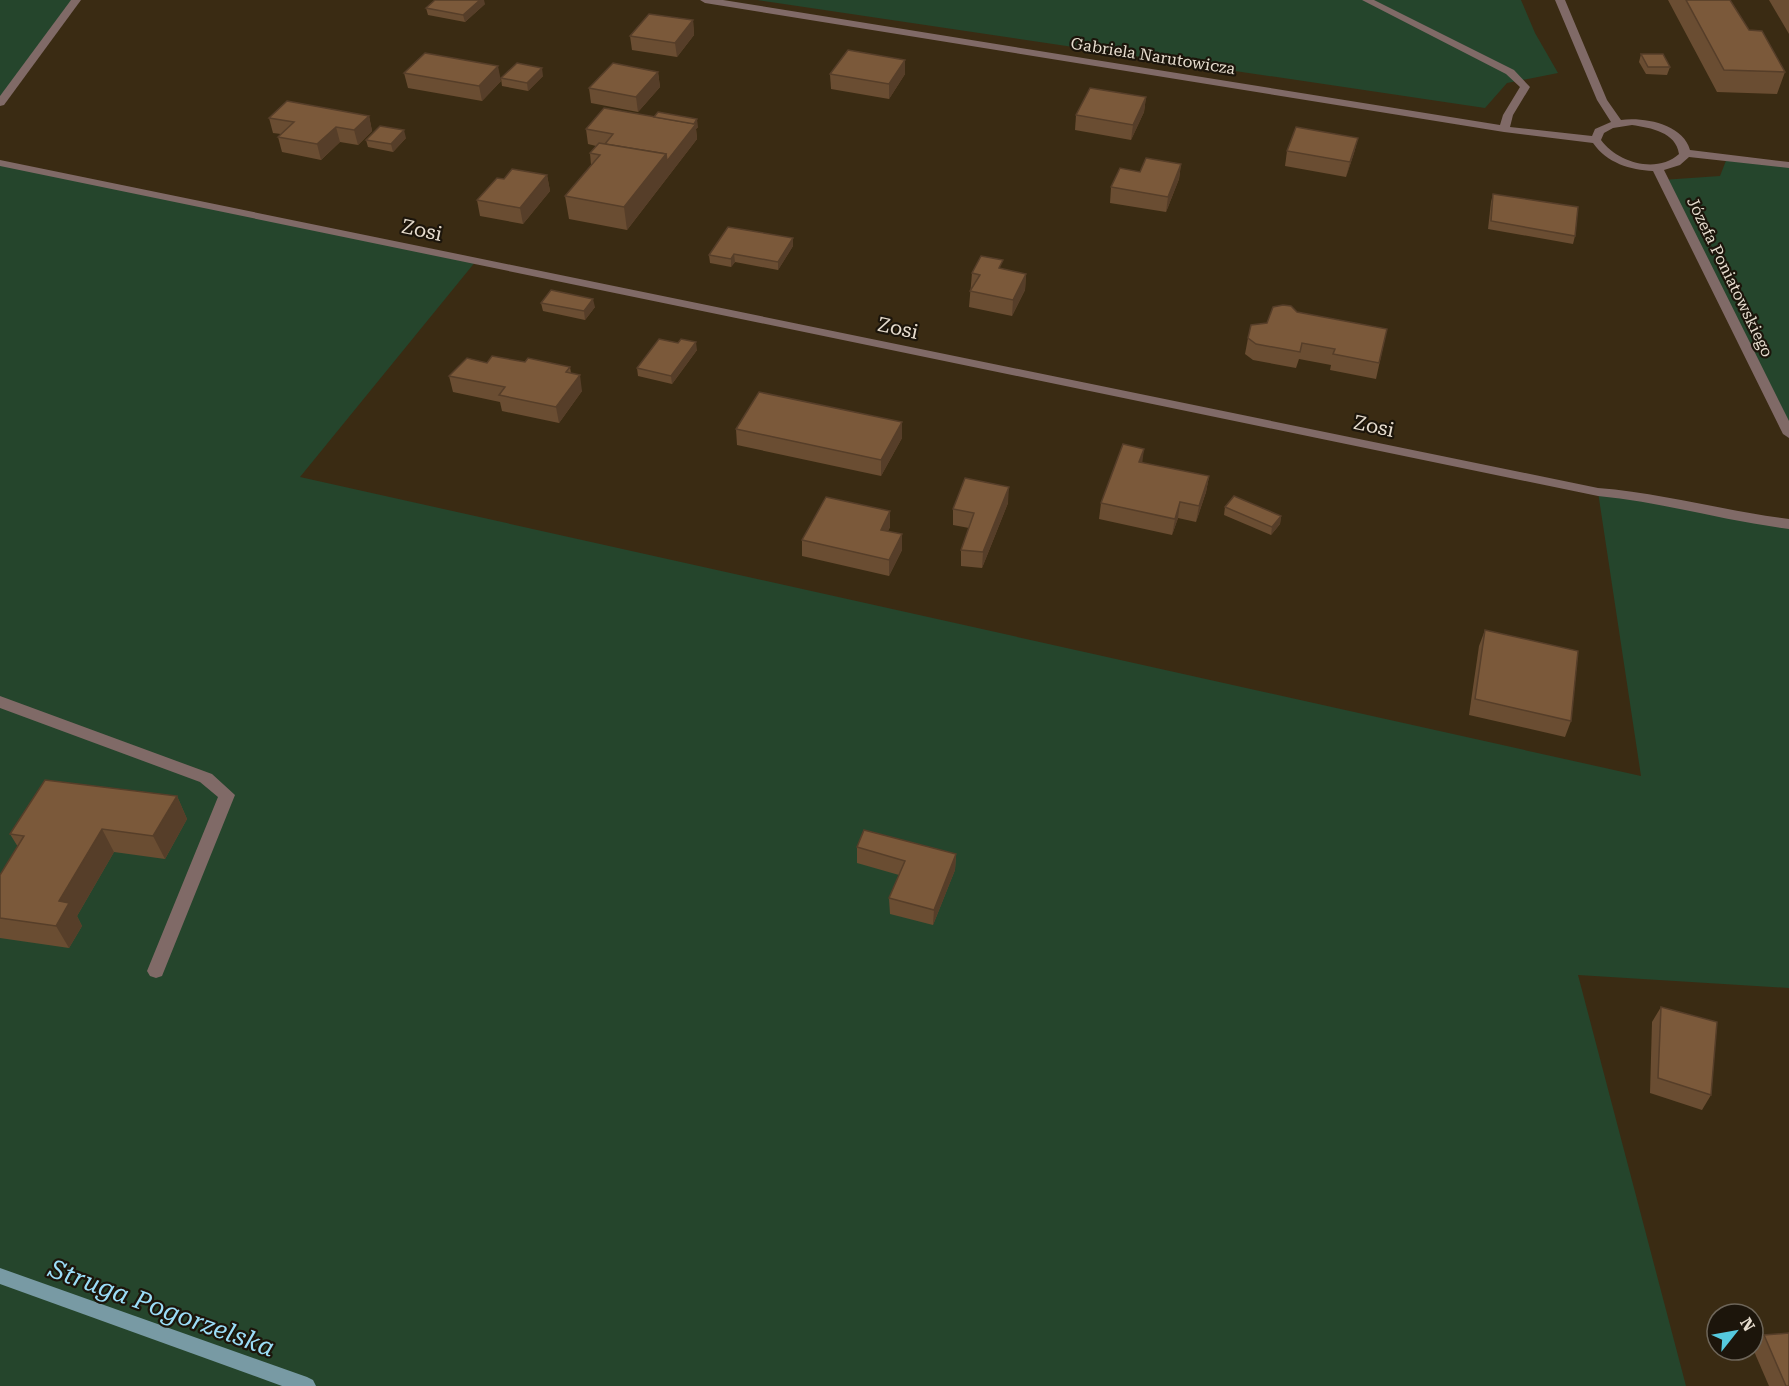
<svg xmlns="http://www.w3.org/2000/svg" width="1789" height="1386" font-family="'Roboto Serif',serif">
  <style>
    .green { fill: #25452c }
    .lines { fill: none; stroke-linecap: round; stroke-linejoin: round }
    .stream { fill: #789aa4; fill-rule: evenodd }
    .minor { fill: #806a67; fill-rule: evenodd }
    .wall { fill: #6a4d32 }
    .shaded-wall { fill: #563e29 }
    .building { fill: #7b593a; stroke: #563e29; stroke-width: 1.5 }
    .labels { text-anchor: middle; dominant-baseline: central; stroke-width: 4.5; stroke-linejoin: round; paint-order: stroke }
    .far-street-label { font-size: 16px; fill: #e6dcce; stroke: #1c150b }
    .street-label { font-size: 20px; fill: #e6dcce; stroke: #1c150b }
    .near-water-label { font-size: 26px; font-style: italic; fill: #9bddf7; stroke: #1c150b }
  </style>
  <rect width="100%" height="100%" fill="#3a2b13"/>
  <g class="green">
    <polygon points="0,0 76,0 0,103"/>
    <polygon points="757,0 1521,0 1535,33 1558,73 1507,83 1485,108"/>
    <polygon points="1727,158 1789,165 1789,435 1662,180 1720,176"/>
    <polygon points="0,163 476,261 300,477 1641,776 1598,492 1789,524 1789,988 1578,975 1686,1386 0,1386"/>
  </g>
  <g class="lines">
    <polygon class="stream" points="0,1268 307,1377 313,1380 316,1386 282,1386 0,1284"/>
    <g class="minor">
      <polygon points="71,0 81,0 4,105 0,106 0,96"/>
      <path d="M700,0H723L1500,125L1503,115L1520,87L1506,74L1362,0H1374L1514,70L1530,87L1513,115L1510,127L1592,136L1595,129L1611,122L1597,100L1555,0H1565L1607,100L1621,120C1644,117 1683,124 1690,150L1789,162V168L1689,157L1680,165L1664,170L1789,421V438L1783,434L1653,171C1630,170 1607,163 1593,143L1504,132L705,3ZM1632,125C1651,128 1676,132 1679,154C1657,174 1618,163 1601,140L1604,133L1613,128Z"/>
      <path d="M0,160L1598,488C1662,493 1725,511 1789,519V529C1725,521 1662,502 1598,496L0,166Z"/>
      <polygon points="0,696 212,774 235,795 162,976 156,978 150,976 147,971 218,797 200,782 0,708"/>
    </g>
  </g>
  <g class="wall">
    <polygon points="1668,0 1730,0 1749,30 1785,72 1777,94 1717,92"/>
    <polygon points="1769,0 1789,0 1789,34"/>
    <polygon points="485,4 465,22 428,15 426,8"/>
    <polygon points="693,20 694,35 677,57 632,50 630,36"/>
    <polygon points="1641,54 1670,67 1667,75 1646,74 1639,62"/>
    <polygon points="658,72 660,87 638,112 591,103 589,88"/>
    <polygon points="404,73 501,81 482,101 408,88"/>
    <polygon points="830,74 905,74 889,99 831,89"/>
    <polygon points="543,76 528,91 502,86 501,78"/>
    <polygon points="1146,97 1144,112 1131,140 1075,130 1076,115"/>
    <polygon points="369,116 372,131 358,145 340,142 321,160 282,152 278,137 281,134 273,133 269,118"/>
    <polygon points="698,127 696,129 697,139 627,230 569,219 565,196 591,165 590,153 596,146 588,144 586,129"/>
    <polygon points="406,138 393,152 368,147 366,140"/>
    <polygon points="1358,138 1354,153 1346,177 1285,166 1287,151"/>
    <polygon points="1181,164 1179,179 1166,212 1110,203 1111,187 1140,172"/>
    <polygon points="547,175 550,191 523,224 480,216 477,200 504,179"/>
    <polygon points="1493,194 1575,236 1573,244 1488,229 1491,202"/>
    <polygon points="793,246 778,270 735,262 731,267 710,263 709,255"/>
    <polygon points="1002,269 1026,274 1025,290 1012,316 969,307 972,273"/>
    <polygon points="541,303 595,307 585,320 543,311"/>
    <polygon points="1297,312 1387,329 1376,379 1330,370 1331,365 1299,359 1296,368 1253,360 1245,354 1248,338 1267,323"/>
    <polygon points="678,343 697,350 672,384 638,376 637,368"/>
    <polygon points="525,362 570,367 571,373 582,391 559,423 502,411 500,402 453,392 449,376 487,363"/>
    <polygon points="736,429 902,438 881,476 737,445"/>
    <polygon points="1142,463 1209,476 1206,492 1196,522 1178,518 1172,535 1099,519 1101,503"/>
    <polygon points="1008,503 982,568 961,566 961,550 969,528 953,525 953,509"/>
    <polygon points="1225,507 1281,516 1280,524 1271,535 1224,515"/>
    <polygon points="890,511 890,527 888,531 902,550 889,576 802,556 802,540"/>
    <polygon points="1485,630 1571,721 1565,737 1469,715 1479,646"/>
    <polygon points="177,796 187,819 165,859 114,852 77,916 82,926 69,948 0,938 0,875 18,847 10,834"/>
    <polygon points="857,847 956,855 955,870 933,925 890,914 889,898 899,875 857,863"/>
    <polygon points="1661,1007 1711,1095 1702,1110 1650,1093 1652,1022"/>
    <polygon points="1764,1335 1789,1386 1769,1386 1753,1349"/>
  </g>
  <g class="shaded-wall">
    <polygon points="480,0 484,0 485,4 465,22 463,15"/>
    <polygon points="693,20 694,35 677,57 675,43"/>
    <polygon points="905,60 905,74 889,99 889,84"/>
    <polygon points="498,66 501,81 482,101 479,86"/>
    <polygon points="542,68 543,76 528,91 527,83"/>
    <polygon points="658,72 660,87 638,112 636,97"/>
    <polygon points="1146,97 1144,112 1131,140 1133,125"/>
    <polygon points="369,116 372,131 358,145 354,130"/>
    <polygon points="697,119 698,127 696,129 697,139 627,230 624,207 666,154 689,130"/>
    <polygon points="336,127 340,142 321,160 317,144"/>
    <polygon points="404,130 406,138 393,152 391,144"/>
    <polygon points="1358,138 1354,153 1346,177 1350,162"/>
    <polygon points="1181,164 1179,179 1166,212 1168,197"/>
    <polygon points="547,175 550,191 523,224 520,208"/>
    <polygon points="793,238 793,246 778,270 778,262"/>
    <polygon points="734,254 735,262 731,267 731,259"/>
    <polygon points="1026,274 1025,290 1012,316 1013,300"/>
    <polygon points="593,299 595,307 585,320 584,311"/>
    <polygon points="696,342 697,350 672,384 671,376"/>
    <polygon points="580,375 582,391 559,423 556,407"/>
    <polygon points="902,422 902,438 881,476 881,460"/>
    <polygon points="1144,449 1142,465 1139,462"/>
    <polygon points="1209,476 1206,492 1196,522 1199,506"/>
    <polygon points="1009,487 1008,503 982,568 983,552"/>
    <polygon points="1180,502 1178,518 1172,535 1175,519"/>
    <polygon points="890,511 890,527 881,546 881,530"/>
    <polygon points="1281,516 1280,524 1271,535 1272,527"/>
    <polygon points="902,534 902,550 889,576 889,560"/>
    <polygon points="177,796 187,819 165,859 153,836"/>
    <polygon points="102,829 114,852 77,916 82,926 69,948 56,926 59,901"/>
    <polygon points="956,854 955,870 933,925 934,910"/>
  </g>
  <g class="building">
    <polygon points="435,0 480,0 463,15 426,8"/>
    <polygon points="1686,0 1730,0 1749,30 1762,31 1785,72 1724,70"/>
    <polygon points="649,14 693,20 675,43 630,36"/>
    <polygon points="848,50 905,60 889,84 830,74"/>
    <polygon points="425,53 498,66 479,86 404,73"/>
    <polygon points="1641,54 1663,54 1670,67 1648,67"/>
    <polygon points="517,63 542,68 527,83 501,78"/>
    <polygon points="613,63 658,72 636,97 589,88"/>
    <polygon points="1090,88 1146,97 1133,125 1076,115"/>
    <polygon points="287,101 369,116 354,130 336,127 317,144 278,137 294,122 269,118"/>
    <polygon points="604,108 696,124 667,161 666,154 605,144 613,134 586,129"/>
    <polygon points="658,112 697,119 694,124 654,117"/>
    <polygon points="380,126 404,130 391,144 366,140"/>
    <polygon points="1296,127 1358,138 1350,162 1287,151"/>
    <polygon points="599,143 666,154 624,207 565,196 600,155 590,153"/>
    <polygon points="1146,158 1181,164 1168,197 1111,187 1120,168 1140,172"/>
    <polygon points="512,169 547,175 520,208 477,200 497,178 504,179"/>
    <polygon points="1493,194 1578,207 1575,236 1491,221"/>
    <polygon points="728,227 793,238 778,262 734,254 731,259 709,255"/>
    <polygon points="981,256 1003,260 999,268 1026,274 1013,300 970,291 980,275 972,273"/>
    <polygon points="551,290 593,299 584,311 541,303"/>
    <polygon points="1283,305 1291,306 1297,312 1387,329 1379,363 1333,354 1335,349 1302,343 1300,352 1256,344 1248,338 1251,325 1267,323 1273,307"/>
    <polygon points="659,339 678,343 681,339 696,342 671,376 637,368"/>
    <polygon points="492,356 525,362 528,358 570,367 566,372 580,375 556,407 499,395 505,387 449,376 467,358 487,363"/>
    <polygon points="759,392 902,422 881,460 736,429"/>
    <polygon points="1123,444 1144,449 1139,462 1209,476 1199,506 1180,502 1175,519 1101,503"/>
    <polygon points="965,478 1009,487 983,552 961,550 974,513 953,509"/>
    <polygon points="1234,496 1281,516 1272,527 1225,507"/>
    <polygon points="826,497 890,511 881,530 902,534 889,560 802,540"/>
    <polygon points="1485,630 1578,651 1571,721 1475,699"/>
    <polygon points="45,780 177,796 153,836 102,829 59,901 69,903 56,926 0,918 0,875 24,836 10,834"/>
    <polygon points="864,830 956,854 934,910 889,898 905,861 857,847"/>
    <polygon points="1661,1007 1717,1022 1711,1095 1658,1078"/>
    <polygon points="1789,1333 1789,1386 1786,1386 1764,1335"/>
  </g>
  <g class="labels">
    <g class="far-street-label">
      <text transform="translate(1153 56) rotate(9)">Gabriela Narutowicza</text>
      <text transform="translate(1730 277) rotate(64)">Józefa Poniatowskiego</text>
    </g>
    <g class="street-label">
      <text transform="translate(422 230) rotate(12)">Zosi</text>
      <text transform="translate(898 328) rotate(12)">Zosi</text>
      <text transform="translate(1374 426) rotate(12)">Zosi</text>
    </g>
    <g class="near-water-label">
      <text transform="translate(162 1308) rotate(20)">Struga Pogorzelska</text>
    </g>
  </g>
  <g transform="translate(1735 1332) rotate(59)"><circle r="28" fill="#1c150b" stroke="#6d6559" stroke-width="1.5"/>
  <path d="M0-4.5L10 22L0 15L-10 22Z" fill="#55cadf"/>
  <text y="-9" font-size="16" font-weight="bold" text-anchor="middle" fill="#e6dcce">N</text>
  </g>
</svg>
